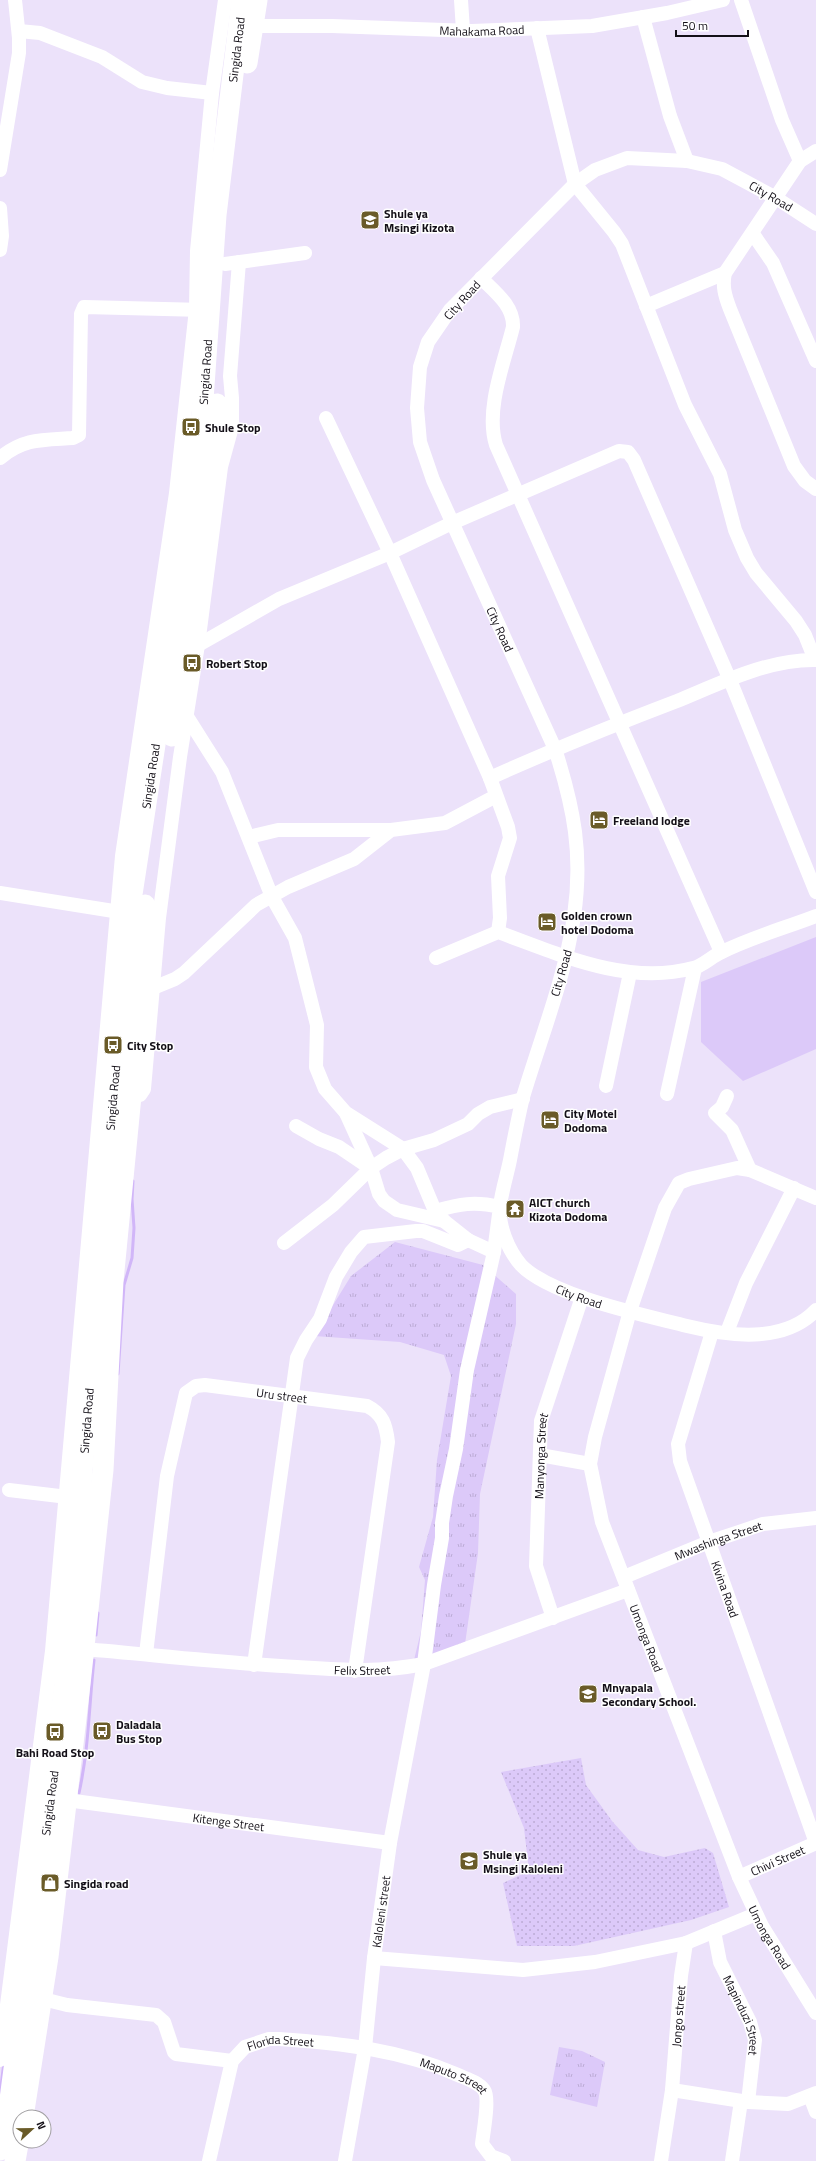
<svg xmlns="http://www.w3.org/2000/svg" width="816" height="2161" font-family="'Titillium Web',sans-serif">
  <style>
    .grass { fill: url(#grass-tufts) }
    .park { fill: url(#park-dots) }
    .garden { fill: #dcc9f9 }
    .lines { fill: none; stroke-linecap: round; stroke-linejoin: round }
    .stream { stroke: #d1b6f8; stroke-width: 3 }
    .minor { stroke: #fff; stroke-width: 14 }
    .highway { stroke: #fff; stroke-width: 21 }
    .labels { text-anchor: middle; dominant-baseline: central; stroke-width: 3; stroke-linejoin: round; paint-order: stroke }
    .street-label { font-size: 12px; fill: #130f17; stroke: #fff }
    .poi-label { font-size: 12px; font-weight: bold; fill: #130f17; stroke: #fff; text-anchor: start }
  </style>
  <defs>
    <pattern id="grass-tufts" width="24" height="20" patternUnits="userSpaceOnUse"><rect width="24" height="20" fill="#dcc9f9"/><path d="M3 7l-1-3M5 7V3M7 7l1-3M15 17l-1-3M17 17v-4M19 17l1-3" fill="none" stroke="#bcabd5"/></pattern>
    <pattern id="park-dots" width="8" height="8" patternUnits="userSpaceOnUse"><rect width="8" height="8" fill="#dcc9f9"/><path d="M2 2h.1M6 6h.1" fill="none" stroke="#bcabd5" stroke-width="1.8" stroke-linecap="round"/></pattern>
  </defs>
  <rect width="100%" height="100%" fill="#ece2fa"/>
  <g class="grass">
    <polygon points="395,1242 483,1265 516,1294 516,1324 480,1494 478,1553 465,1644 414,1660 421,1631 425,1580 419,1567 433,1517 437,1460 451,1376 444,1355 400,1342 314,1336 351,1276"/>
    <polygon points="559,2047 582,2051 605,2062 597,2107 550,2095"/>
  </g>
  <polygon class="park" points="581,1758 586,1785 612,1821 638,1850 664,1857 705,1848 713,1853 729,1907 691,1920 574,1946 517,1946 503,1883 529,1871 524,1828 501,1772"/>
  <polygon class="garden" points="816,937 816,1049 743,1081 701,1042 701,982"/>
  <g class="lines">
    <g class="stream">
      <polyline points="118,1374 124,1285 132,1258 134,1228 132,1199 133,1181"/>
      <polyline points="96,1635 98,1613"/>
      <path d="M79,1793C89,1748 89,1705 94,1660"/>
      <polyline points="0,2094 4,2062"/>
    </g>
    <g class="minor">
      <polyline points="461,0 463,30"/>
      <polyline points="741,0 782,120 800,161"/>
      <polyline points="643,17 670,116 687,161"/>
      <path id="s1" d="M244,26H332L472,31L592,26L667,13L723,0"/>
      <polyline points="537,28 575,184 614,232 622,244 685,405 720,474 735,530 747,558 756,573 796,621 805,635 815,660"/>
      <polyline points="19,31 40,33 102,57 142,82 167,88 212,93"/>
      <path d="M816,151L800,161L725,273C722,286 725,296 730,309L794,466L805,481L816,489"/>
      <polyline points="0,170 19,53 19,38 15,0"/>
      <polyline points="0,208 2,236 0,250"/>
      <path id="s2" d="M816,224L776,198L722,169L687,161L627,158L595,170L575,184L450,310L428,342L420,367L417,408L420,442L433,480L555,749C574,808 583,855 574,916C565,978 541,1037 523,1097C518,1118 514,1139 510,1160C507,1175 502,1190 500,1206C498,1225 508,1250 521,1265C551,1296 644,1315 687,1326C728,1336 784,1344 816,1310"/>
      <polyline points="753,234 773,263 816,361"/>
      <polyline points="225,264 305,253"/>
      <path d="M481,278C495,292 514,306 513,327C504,363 485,410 496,445L721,952"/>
      <polyline points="646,306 725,273"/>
      <polyline points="326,418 390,553 490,778 508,827 510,838 498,876 500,918 498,932"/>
      <path d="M0,458C24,438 43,440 73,438L79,435L81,314L84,307L204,310"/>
      <polyline points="178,648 185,650 193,648 279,599 390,553 452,523 619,451 628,452 634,460 730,680 816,892"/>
      <polyline points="186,715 222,772 272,897 295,938 317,1025 316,1067 325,1089 346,1113 403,1149 417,1168 435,1211 444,1221"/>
      <path d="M490,778C552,750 614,725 677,701C721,683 768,659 816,660"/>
      <polyline points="249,837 278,830 391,830"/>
      <polyline points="0,893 126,913"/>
      <path d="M436,958L498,932C559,954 627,986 693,968C703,966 712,956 722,952C752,937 785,928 816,916"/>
      <polyline points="153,988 175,979 184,973 256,905 288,887 354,859 391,830 445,823 496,796"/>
      <polyline points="606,1086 630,973"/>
      <polyline points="667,1094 695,968"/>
      <polyline points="131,1096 140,1095 144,1089 159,918 180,757 198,645 221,467 232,427 232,398 230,376 239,262"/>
      <polyline points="727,1096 722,1107 715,1113 732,1130 750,1170"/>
      <polyline points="346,1113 371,1168 379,1194 384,1201 397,1210 444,1221 468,1240 494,1252"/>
      <polyline points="296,1126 319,1139 339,1147 370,1168"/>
      <path id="s3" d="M816,1198L750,1170L737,1168L689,1179L679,1183L665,1208L630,1311L595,1437L590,1464L602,1522L739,1877L762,1926L816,2013"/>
      <polyline points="284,1243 333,1205 371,1168 386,1158 403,1149 434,1140 468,1124 478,1114 490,1107 523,1099"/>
      <path id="s4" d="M712,1332L678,1444L680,1461L816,1843"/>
      <polyline points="727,1332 746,1283 794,1188"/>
      <polyline points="540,1455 590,1464"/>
      <polyline points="9,1490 76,1498"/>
      <path id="s5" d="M624,1577L709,1542L763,1524L816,1518"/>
      <path id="s6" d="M553,1618L536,1566L541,1421L582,1297"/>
      <path id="s7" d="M84,1649C155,1655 226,1663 297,1667C343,1670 377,1673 424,1664L628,1590"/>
      <path id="s8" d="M146,1654L167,1476L186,1393L196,1386L205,1385L367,1406C383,1414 386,1425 388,1442L355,1671"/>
      <polyline points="254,1665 297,1358 306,1340 320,1319 336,1277 351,1252 364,1237 416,1231 423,1231 458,1245 468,1240"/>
      <path id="s9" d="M59,1799L390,1843"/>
      <path id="s10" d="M739,1877L816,1843"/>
      <path id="s11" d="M714,1931L720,1962L750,2022L755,2040L748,2102"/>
      <polyline points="374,1958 523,1970 595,1962 686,1943 756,1914"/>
      <polyline points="43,1999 67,2005 156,2015 164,2022 174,2052 176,2054 232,2061"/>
      <polyline points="0,2060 52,1651 122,856 176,493 196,309 197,251 212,93 225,0"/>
      <polyline points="672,2090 748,2102 788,2104 816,2093"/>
      <polyline points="810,2096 816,2112"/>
      <path id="s12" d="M209,2161L232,2061L245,2047L269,2039H279C340,2043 402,2050 458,2075C467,2079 478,2082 484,2090C490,2098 483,2134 482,2144L491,2156L504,2161"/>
      <path id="s13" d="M345,2161L365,2048L374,1958L390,1843L424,1664L434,1585L442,1538V1523L446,1496L456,1449L467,1370L494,1252L500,1207C474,1201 460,1204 435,1211"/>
      <path id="s14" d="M661,2161L672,2090L681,1976L686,1943"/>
      <polyline points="732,2161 741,2101"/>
    </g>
    <g class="highway">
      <polyline points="247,63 257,0"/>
      <polyline points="172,736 195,586 217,404"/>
      <polyline points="23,2117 48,1957 80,1684 103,1470 113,1281 131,1096 145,905"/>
      <path id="s15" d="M0,2150L5,2137L65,1684L110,1123L129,914L170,647L202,414L216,215L242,0"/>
      <polyline points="15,2161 20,2133"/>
    </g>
  </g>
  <defs>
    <symbol id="school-square" viewBox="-11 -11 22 22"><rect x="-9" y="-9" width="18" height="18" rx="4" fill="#6a5b28" stroke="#fff"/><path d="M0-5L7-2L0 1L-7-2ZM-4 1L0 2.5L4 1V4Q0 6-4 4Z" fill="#fff"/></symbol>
    <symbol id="bus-square" viewBox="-11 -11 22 22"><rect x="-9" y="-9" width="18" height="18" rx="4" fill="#6a5b28" stroke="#fff"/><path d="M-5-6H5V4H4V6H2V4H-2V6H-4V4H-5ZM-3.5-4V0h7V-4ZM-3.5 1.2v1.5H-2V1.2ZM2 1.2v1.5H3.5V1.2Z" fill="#fff"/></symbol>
    <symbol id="hotel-square" viewBox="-11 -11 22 22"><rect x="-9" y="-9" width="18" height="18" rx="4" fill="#6a5b28" stroke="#fff"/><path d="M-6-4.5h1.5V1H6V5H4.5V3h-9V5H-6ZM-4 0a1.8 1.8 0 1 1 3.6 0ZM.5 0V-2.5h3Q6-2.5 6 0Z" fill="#fff"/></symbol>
    <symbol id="temple-square" viewBox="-11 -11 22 22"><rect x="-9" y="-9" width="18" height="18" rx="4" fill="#6a5b28" stroke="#fff"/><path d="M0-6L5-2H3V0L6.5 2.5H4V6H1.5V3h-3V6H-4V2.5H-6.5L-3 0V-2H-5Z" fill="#fff"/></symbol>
    <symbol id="shop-square" viewBox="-11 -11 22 22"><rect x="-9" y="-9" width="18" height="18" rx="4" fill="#6a5b28" stroke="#fff"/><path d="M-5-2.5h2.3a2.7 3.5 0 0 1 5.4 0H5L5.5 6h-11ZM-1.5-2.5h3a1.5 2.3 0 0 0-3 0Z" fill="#fff"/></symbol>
  </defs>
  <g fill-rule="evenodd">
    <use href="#school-square" x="359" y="209" width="22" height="22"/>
    <use href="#bus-square" x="180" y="416" width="22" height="22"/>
    <use href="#bus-square" x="181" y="652" width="22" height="22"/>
    <use href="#hotel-square" x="588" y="809" width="22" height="22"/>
    <use href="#hotel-square" x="536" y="911" width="22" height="22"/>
    <use href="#bus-square" x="102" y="1034" width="22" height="22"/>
    <use href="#hotel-square" x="539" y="1109" width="22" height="22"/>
    <use href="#temple-square" x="504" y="1198" width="22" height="22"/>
    <use href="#school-square" x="577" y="1683" width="22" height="22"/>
    <use href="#bus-square" x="91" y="1720" width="22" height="22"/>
    <use href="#bus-square" x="44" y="1721" width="22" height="22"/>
    <use href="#school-square" x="458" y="1850" width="22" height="22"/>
    <use href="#shop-square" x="39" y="1872" width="22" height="22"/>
  </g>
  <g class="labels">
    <g class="street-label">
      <text stroke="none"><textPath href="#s1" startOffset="238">Mahakama Road</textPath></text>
      <text stroke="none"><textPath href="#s15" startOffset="2115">Singida Road</textPath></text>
      <text transform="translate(771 196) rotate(30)">City Road</text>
      <text transform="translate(462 300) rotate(-48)">City Road</text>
      <text stroke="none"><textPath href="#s15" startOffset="1791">Singida Road</textPath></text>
      <text stroke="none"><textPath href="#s2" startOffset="785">City Road</textPath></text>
      <text stroke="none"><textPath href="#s15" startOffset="1383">Singida Road</textPath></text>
      <text transform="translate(561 973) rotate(-74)">City Road</text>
      <text stroke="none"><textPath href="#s15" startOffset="1059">Singida Road</textPath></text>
      <text stroke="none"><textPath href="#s2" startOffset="1517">City Road</textPath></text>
      <text stroke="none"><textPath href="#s8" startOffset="363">Uru street</textPath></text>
      <text stroke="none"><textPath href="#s15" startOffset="735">Singida Road</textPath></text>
      <text stroke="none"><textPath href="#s6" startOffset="165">Manyonga Street</textPath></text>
      <text stroke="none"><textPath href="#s5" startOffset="101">Mwashinga Street</textPath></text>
      <text stroke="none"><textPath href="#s4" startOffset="270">Kivina Road</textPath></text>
      <text stroke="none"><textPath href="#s3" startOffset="624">Umonga Road</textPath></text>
      <text stroke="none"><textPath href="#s7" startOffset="279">Felix Street</textPath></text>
      <text stroke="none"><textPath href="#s15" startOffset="351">Singida Road</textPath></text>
      <text stroke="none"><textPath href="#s9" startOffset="171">Kitenge Street</textPath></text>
      <text stroke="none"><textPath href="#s10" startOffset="42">Chivi Street</textPath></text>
      <text stroke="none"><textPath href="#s13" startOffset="252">Kaloleni street</textPath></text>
      <text stroke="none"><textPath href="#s3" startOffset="948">Umonga Road</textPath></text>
      <text stroke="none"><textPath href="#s11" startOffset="90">Mapinduzi Street</textPath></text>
      <text stroke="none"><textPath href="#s14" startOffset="146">Jongo street</textPath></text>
      <text stroke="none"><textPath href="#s12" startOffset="158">Florida Street</textPath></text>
      <text stroke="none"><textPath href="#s12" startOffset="337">Maputo Street</textPath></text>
    </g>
    <g class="poi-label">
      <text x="384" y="213">Shule ya<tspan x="384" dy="14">Msingi Kizota</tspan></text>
      <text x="205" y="427">Shule Stop</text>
      <text x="206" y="663">Robert Stop</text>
      <text x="613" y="820">Freeland lodge</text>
      <text x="561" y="915">Golden crown<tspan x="561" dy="14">hotel Dodoma</tspan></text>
      <text x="127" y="1045">City Stop</text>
      <text x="564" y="1113">City Motel<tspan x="564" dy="14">Dodoma</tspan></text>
      <text x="529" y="1202">AICT church<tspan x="529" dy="14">Kizota Dodoma</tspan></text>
      <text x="602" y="1687">Mnyapala<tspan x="602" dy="14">Secondary School.</tspan></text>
      <text x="116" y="1724">Daladala<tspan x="116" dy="14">Bus Stop</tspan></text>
      <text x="55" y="1752" text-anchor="middle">Bahi Road Stop</text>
      <text x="483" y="1854">Shule ya<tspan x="483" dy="14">Msingi Kaloleni</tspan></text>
      <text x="64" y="1883">Singida road</text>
    </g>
  </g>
  <g transform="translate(32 2129) rotate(68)"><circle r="19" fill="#ffffff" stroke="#a19fa2"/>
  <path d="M0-3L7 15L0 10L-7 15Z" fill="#6a5b28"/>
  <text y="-6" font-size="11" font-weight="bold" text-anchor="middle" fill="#130f17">N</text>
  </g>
  <path d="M676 30v6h72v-6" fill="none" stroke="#130f17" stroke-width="2"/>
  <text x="682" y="30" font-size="12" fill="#130f17" stroke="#ffffff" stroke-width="3" paint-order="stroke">50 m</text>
</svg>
